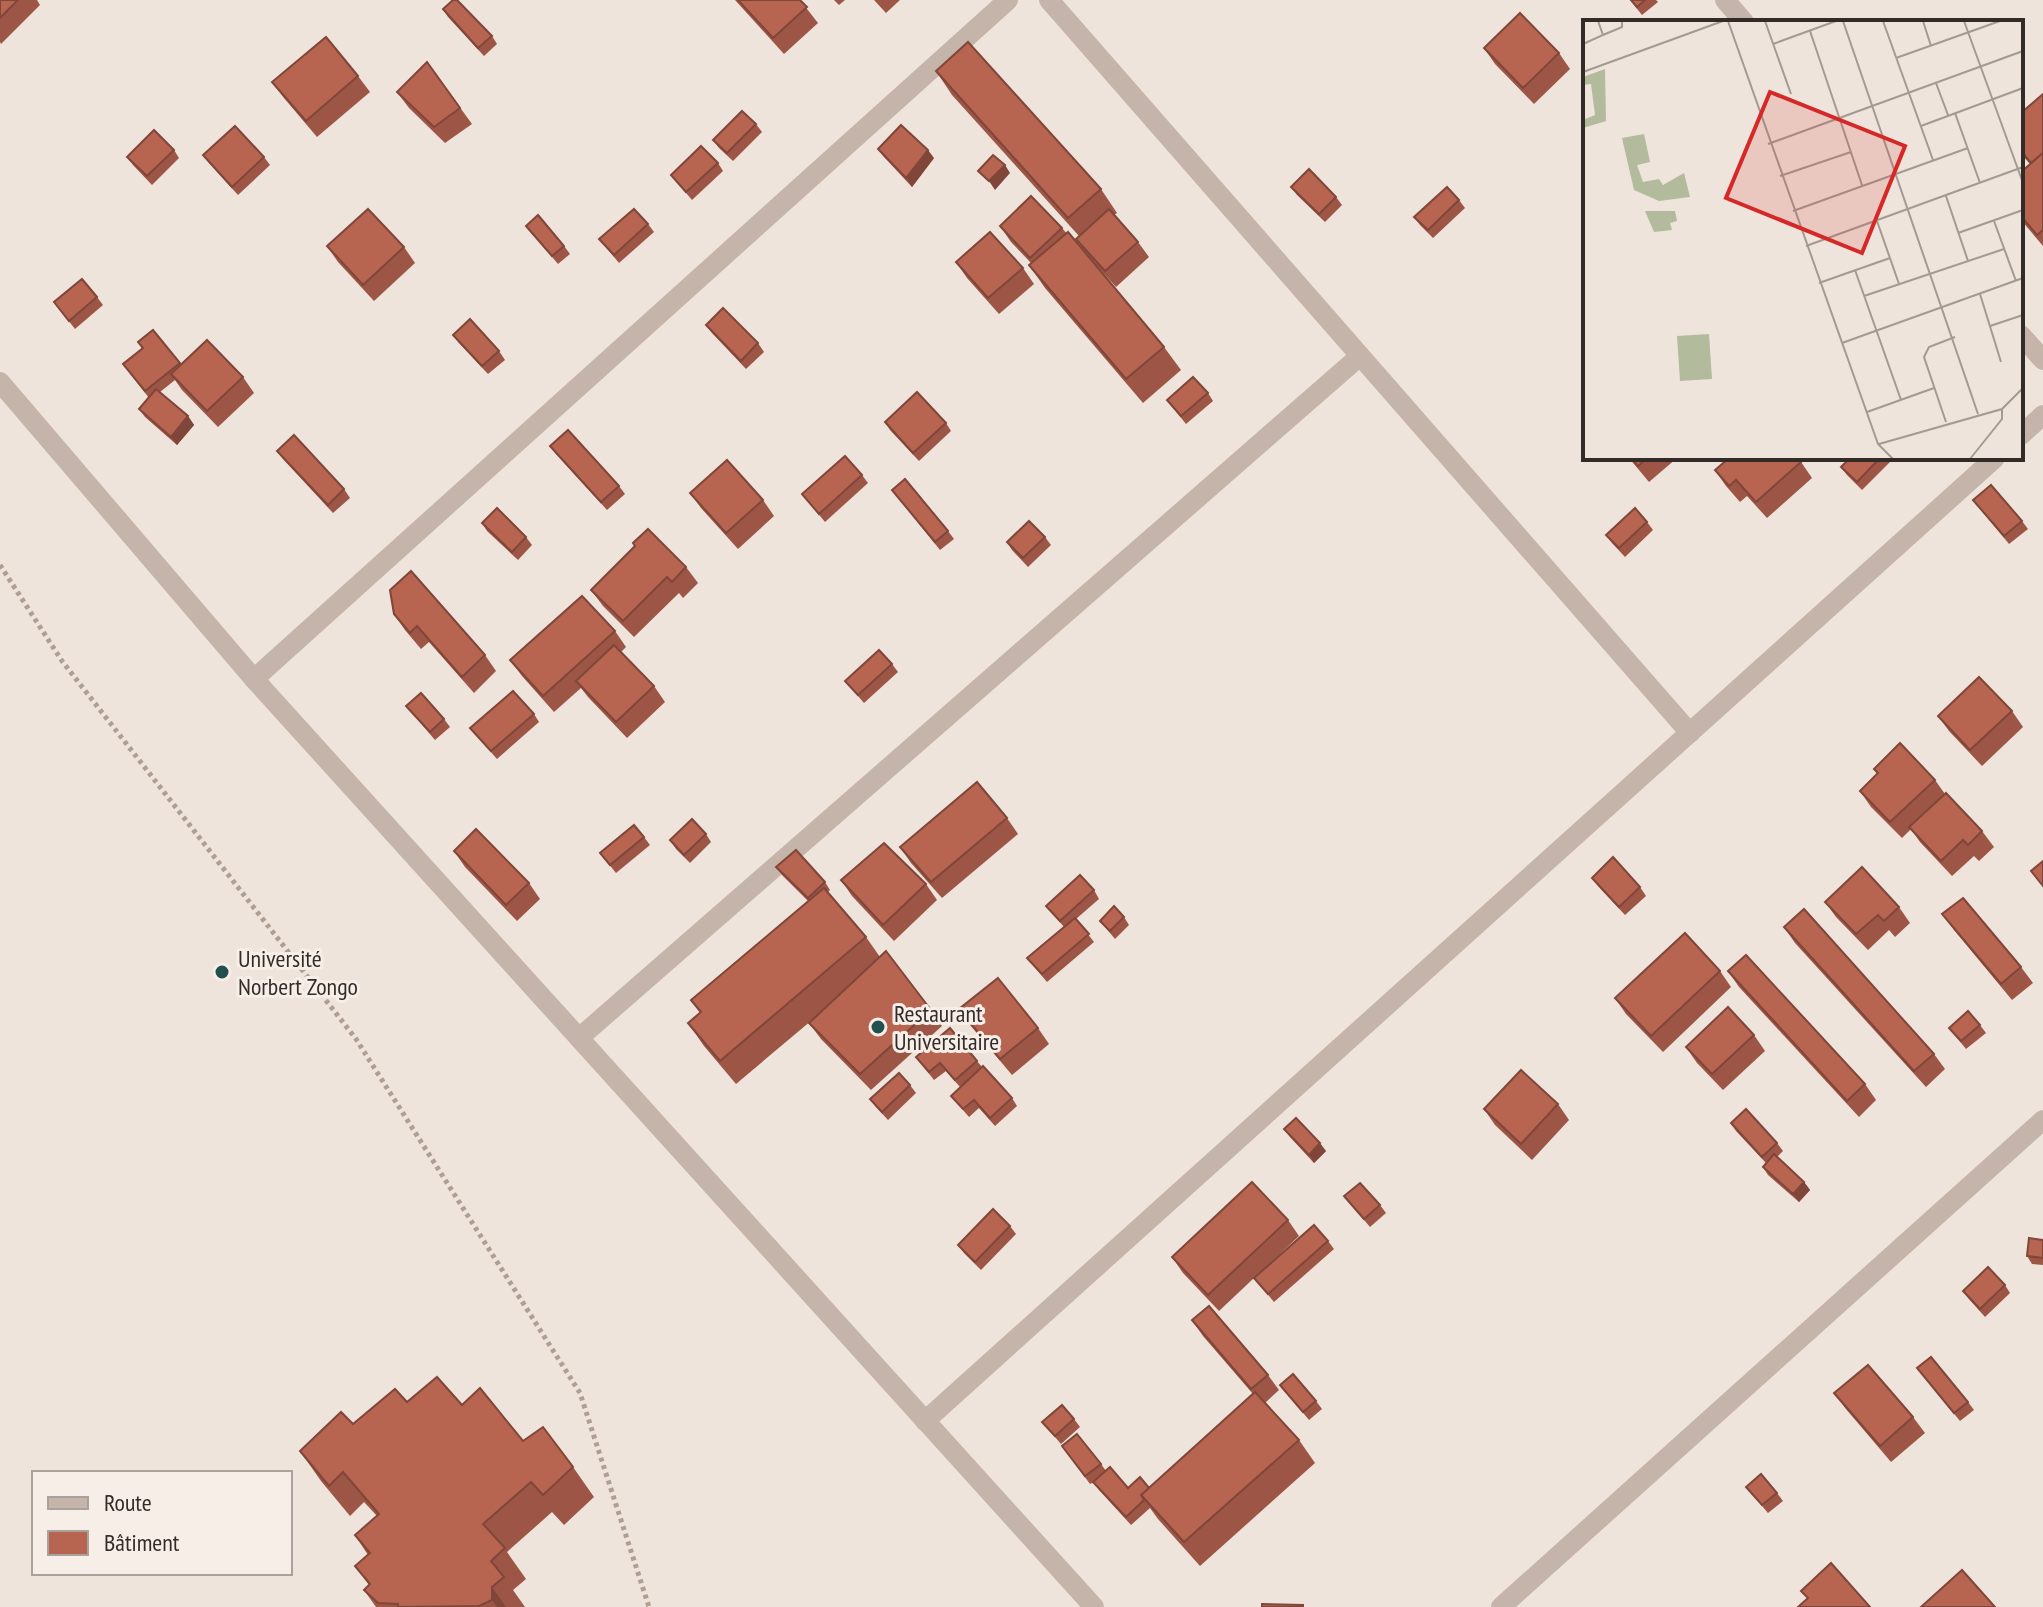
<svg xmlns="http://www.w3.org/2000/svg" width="2043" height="1607" font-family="'PT Sans Narrow',sans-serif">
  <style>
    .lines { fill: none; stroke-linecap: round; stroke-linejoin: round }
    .path { stroke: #b09e93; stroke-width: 5; stroke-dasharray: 4 4; stroke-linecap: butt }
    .minor { stroke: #c5b4a9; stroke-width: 20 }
    .wall { fill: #9d5646 }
    .shaded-wall { fill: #804639 }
    .building { fill: #b76451; stroke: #804639; stroke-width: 2 }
    .poi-dot { fill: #234f4f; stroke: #f7efe7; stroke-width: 3 }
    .labels { text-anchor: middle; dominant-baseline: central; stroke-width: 6; stroke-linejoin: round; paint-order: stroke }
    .poi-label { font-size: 24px; fill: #332b28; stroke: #f7efe7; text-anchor: start }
    .inset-road { fill: none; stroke: #a39a93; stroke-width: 2 }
    .view { fill: #d62828; fill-opacity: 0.15; stroke: #d62828; stroke-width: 4 }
    .inset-edge { fill: none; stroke: #332b28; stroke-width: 4 }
  </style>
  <rect width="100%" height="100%" fill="#eee4db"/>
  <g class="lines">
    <polyline class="path" points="0,565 62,661 356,1039 580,1393 649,1607"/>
    <g class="minor">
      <polyline points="1049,0 1690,733"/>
      <polyline points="1725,0 1744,22"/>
      <polyline points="2021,335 2043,360"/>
      <polyline points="0,382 254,679 1094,1607"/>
      <polyline points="2021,435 2043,415"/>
      <polyline points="254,679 1008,0"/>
      <polyline points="579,1038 1360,356"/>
      <polyline points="925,1421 1995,458"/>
      <polyline points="1501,1607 2043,1120"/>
    </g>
  </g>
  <g class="wall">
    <polygon points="0,0 37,0 40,5 1,44 0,42"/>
    <polygon points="735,0 800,0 818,23 784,54"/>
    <polygon points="834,0 845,0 839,5"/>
    <polygon points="874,0 900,0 886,13"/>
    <polygon points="1630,0 1656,0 1658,2 1642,15"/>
    <polygon points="443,9 492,36 497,44 484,56 448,17"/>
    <polygon points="1484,48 1559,53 1570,69 1534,104 1495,64"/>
    <polygon points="427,62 472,124 445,143 409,108 397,92"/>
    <polygon points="936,71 1101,189 1117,213 1114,215 1138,242 1149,257 1116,287 1087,255 1076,239 1079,236 952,95"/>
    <polygon points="358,76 370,92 317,137 284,98 272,82"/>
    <polygon points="2043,94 2043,246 2021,220 2021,172 2030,164 2021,154 2021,113"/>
    <polygon points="756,124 762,132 733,161 719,148 713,140"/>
    <polygon points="878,149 934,158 912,187 884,157"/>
    <polygon points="174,150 179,158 152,185 133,165 127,157"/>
    <polygon points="203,155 264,157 270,165 238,195 209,163"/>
    <polygon points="718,163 723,171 692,200 671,175"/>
    <polygon points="1291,187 1336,197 1342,205 1325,222 1297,195"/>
    <polygon points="1459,200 1465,208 1433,238 1420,225 1414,217"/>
    <polygon points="648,224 654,232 619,263 599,239"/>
    <polygon points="526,226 564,246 570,254 558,264"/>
    <polygon points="1000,226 1062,228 1164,347 1181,370 1143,403 1045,288 1029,265 1031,263 1011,242"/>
    <polygon points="327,246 404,247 415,263 374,301 338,262"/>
    <polygon points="956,262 1023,268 1034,284 999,314 967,278"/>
    <polygon points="97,297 103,305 75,329 54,302"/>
    <polygon points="706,325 758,343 764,352 746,369 712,333"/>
    <polygon points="453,335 499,351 505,360 488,374 459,343"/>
    <polygon points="138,342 181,364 243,377 254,393 218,427 182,390 175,380 160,392 188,416 194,425 177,445 145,417 139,409 149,398 129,372 142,348"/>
    <polygon points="1208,393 1213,401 1186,424 1167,400"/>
    <polygon points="885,422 946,423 951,431 919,461 890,430"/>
    <polygon points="550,446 619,486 625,494 607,510 556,454"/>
    <polygon points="277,451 344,489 350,498 333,513 283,459"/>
    <polygon points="1629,458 1677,458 1649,482"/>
    <polygon points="1850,458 1894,458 1862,490 1847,475 1841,467"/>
    <polygon points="1801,462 1812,478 1767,518 1747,496 1740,502 1726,486 1715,470"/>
    <polygon points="862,475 868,483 825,522 802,494"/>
    <polygon points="892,490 948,531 954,539 940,550"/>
    <polygon points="690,493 763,500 774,516 738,549 701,508"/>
    <polygon points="1973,500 2022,521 2028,529 2009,544"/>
    <polygon points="1647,522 1653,530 1625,557 1612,543 1606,535"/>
    <polygon points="482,523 526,537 532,545 518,560 487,531"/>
    <polygon points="1045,537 1051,545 1028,567 1012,550 1007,542"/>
    <polygon points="686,567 698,583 683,598 679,593 634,637 603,606 591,590"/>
    <polygon points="394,614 485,655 496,671 474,693 429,642 421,649 405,630"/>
    <polygon points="615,631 626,647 621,652 654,686 665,702 627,738 588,697 581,688 554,712 522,676 510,660"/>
    <polygon points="892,664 898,672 864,703 845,681"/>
    <polygon points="406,706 444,719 450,727 435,740"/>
    <polygon points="2012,711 2023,727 1982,766 1949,731 1938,716"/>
    <polygon points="534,714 539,722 497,759 470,728"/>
    <polygon points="1874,769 1935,780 1945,794 1982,831 1994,847 1979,861 1974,856 1952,876 1920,842 1911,829 1902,838 1871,807 1860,791 1877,774"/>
    <polygon points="1007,818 1018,834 942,898 911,863 900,847"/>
    <polygon points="706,834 711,842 690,863 676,849 670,840"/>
    <polygon points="644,837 650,845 616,873 600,853"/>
    <polygon points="454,851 529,883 540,899 517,921 465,867"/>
    <polygon points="776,867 825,882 830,890 828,892 866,937 880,957 931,1010 942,1026 871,1090 821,1039 809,1023 818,1015 736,1084 704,1046 688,1023 700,1013 691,1000 808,901 782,875"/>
    <polygon points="1592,878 1640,887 1646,896 1625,915 1598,886"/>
    <polygon points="841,880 926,884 937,900 894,941 852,896"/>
    <polygon points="1094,890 1099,899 1076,919 1094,942 1047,982 1027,958 1064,927 1046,906"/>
    <polygon points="1825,902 1899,907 1910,923 1895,937 1889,930 1868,950 1836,917"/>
    <polygon points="1942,914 2021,967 2033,983 2012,1000 1954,930"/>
    <polygon points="1124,917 1129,925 1115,939 1100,921"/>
    <polygon points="1784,927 1934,1054 1945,1069 1926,1087 1795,943"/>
    <polygon points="1720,971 1731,987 1663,1052 1626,1014 1615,998"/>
    <polygon points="1728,971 1865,1084 1876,1100 1859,1117 1739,987"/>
    <polygon points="959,1009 1038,1028 1049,1044 1012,1075 970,1025"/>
    <polygon points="1980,1025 1986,1033 1966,1049 1949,1028"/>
    <polygon points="1754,1035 1765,1051 1723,1090 1697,1063 1686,1047"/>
    <polygon points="916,1057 977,1061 982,1067 1012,1098 1017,1106 995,1126 979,1108 969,1117 951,1096 960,1087 946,1071 934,1080"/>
    <polygon points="910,1085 916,1093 888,1120 876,1107 870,1099"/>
    <polygon points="1558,1104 1569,1120 1532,1160 1495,1125 1484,1109"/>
    <polygon points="1731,1123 1777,1143 1783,1151 1777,1157 1804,1182 1810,1190 1799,1202 1768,1175 1763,1167 1766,1163 1736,1131"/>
    <polygon points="1284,1129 1326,1151 1314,1163 1290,1137"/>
    <polygon points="1344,1196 1380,1205 1386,1213 1370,1227"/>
    <polygon points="1288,1220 1299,1236 1268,1265 1328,1241 1334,1249 1274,1302 1254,1278 1219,1311 1183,1273 1172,1257"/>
    <polygon points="1010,1226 1016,1234 981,1270 964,1253 958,1245"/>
    <polygon points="2043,1240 2043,1265 2032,1264 2027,1256"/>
    <polygon points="2005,1285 2010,1293 1985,1317 1969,1299 1963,1291"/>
    <polygon points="1192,1320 1268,1375 1279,1390 1265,1403 1299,1440 1315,1463 1200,1566 1158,1519 1150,1508 1131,1525 1099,1490 1094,1482 1090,1484 1062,1446 1101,1464 1106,1471 1128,1488 1149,1488 1253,1394 1203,1336"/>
    <polygon points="1917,1368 1968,1402 1974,1410 1960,1421"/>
    <polygon points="1280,1385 1316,1401 1322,1409 1309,1420"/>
    <polygon points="1834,1393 1913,1417 1925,1433 1891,1462 1846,1409"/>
    <polygon points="407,1402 462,1405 523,1441 573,1467 594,1497 564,1525 552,1512 507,1552 526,1579 513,1590 525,1607 376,1607 364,1590 369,1585 355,1566 368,1555 355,1535 377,1516 364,1502 350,1516 321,1481 300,1451 353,1424"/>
    <polygon points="1074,1419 1080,1427 1061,1444 1042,1422"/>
    <polygon points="1746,1487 1777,1493 1783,1501 1768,1513"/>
  </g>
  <g class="shaded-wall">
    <polygon points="928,150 934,158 912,187 906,178"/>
    <polygon points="1005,165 1010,173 995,190 989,181"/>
    <polygon points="188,416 194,425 177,445 171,437"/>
    <polygon points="1320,1143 1326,1151 1314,1163 1309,1155"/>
    <polygon points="1804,1182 1810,1190 1799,1202 1793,1194"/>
    <polygon points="492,1587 506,1607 497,1607 492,1600"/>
  </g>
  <g class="building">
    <polygon points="0,0 18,0 0,18"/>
    <polygon points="453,0 457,0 492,36 478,48 443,9"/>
    <polygon points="738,0 800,0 807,7 773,38"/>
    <polygon points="1631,0 1645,0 1637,7"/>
    <polygon points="1520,13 1559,53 1523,88 1484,48"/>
    <polygon points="326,37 358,76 306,121 272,82"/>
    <polygon points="968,42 1101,189 1068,218 936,71"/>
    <polygon points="427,62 460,108 434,127 397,92"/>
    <polygon points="2043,94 2043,153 2031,163 2021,151 2021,113"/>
    <polygon points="742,111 756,124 727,153 713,140"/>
    <polygon points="901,125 928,150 906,178 878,149"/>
    <polygon points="235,126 264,157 232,187 203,155"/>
    <polygon points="154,130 174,150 147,176 127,157"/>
    <polygon points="701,146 718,163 686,192 671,175"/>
    <polygon points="2043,153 2043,230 2037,235 2021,216 2021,172"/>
    <polygon points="993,155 1005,165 989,181 978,171"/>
    <polygon points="1309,169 1336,197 1319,214 1291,187"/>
    <polygon points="1447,187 1459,200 1428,230 1414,217"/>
    <polygon points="1031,196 1062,228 1030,258 1000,226"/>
    <polygon points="368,209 404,247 363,285 327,246"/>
    <polygon points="634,209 648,224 614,255 599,239"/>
    <polygon points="1109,209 1138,242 1105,271 1076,239"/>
    <polygon points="538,215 564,246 552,256 526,226"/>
    <polygon points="990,232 1023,268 988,298 956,262"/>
    <polygon points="1068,232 1164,347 1126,379 1029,265"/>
    <polygon points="82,279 97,297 69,321 54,302"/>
    <polygon points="723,308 758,343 741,361 706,325"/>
    <polygon points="470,319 499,351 482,366 453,335"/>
    <polygon points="153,330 180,363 145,391 123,364 143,348 138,342"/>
    <polygon points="207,340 243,377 207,411 171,374"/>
    <polygon points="1193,377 1208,393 1181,416 1167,400"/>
    <polygon points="156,389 188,416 171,437 139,409"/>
    <polygon points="917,392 946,423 913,453 885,422"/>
    <polygon points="568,430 619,486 601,502 550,446"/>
    <polygon points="294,435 344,489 328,505 277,451"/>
    <polygon points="845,456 862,475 819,514 802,494"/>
    <polygon points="1631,458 1647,458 1638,466"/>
    <polygon points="1729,458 1797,458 1801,462 1756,502 1736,480 1729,486 1715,470"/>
    <polygon points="1850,458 1880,458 1857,482 1841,467"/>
    <polygon points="727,460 763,500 726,533 690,493"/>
    <polygon points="905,479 948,531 935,542 892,490"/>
    <polygon points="1991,485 2022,521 2004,536 1973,500"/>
    <polygon points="497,508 526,537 512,552 482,523"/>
    <polygon points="1635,508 1647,522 1619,548 1606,535"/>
    <polygon points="1029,521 1045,537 1023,558 1007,542"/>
    <polygon points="648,529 686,567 672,582 667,577 623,621 591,590 635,546 633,543"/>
    <polygon points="411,571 485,655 462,677 417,626 410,633 394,614 390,590"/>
    <polygon points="582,596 615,631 543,696 510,660"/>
    <polygon points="614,645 654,686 616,722 576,681"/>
    <polygon points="879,650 892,664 858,695 845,681"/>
    <polygon points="1979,677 2012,711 1970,750 1938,716"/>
    <polygon points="513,691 534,714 491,751 470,728"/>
    <polygon points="421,693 444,719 430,732 406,706"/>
    <polygon points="1900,743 1935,780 1890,822 1860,791 1878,773 1874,769"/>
    <polygon points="977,782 1007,818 931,882 900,847"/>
    <polygon points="1946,793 1982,831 1968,845 1963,840 1941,861 1909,827"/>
    <polygon points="692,819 706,834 684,855 670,840"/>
    <polygon points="634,825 644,837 610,865 600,853"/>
    <polygon points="476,829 529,883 506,905 454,851"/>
    <polygon points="884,843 926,884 883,925 841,880"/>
    <polygon points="796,850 825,882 808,898 776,867"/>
    <polygon points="1613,857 1640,887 1619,907 1592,878"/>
    <polygon points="2043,861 2043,886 2031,871"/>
    <polygon points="1862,867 1899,907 1884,921 1878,915 1856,934 1825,902"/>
    <polygon points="1080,875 1094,890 1060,921 1046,906"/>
    <polygon points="824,888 866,937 720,1061 688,1023 701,1012 691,1000"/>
    <polygon points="1963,898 2021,967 2001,984 1942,914"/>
    <polygon points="1114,906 1124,917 1110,931 1100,921"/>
    <polygon points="1804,909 1934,1054 1914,1071 1784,927"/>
    <polygon points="1075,918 1089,934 1042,974 1027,958"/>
    <polygon points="1685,933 1720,971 1651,1036 1615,998"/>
    <polygon points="886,951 931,1010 860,1074 809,1023"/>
    <polygon points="1746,955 1865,1084 1847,1101 1728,971"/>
    <polygon points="998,978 1038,1028 1000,1059 959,1009"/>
    <polygon points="1728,1007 1754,1035 1712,1074 1686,1047"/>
    <polygon points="1968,1011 1980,1025 1961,1041 1949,1028"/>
    <polygon points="950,1028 977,1061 955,1080 940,1063 929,1072 916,1057"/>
    <polygon points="983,1066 1012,1098 990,1118 974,1100 963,1109 951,1096"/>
    <polygon points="1521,1070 1558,1104 1521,1144 1484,1109"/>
    <polygon points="899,1073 910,1085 882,1112 870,1099"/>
    <polygon points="1746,1109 1777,1143 1762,1157 1731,1123"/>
    <polygon points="1296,1118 1320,1143 1309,1155 1284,1129"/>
    <polygon points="1774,1154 1804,1182 1793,1194 1763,1167"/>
    <polygon points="1252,1182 1288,1220 1208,1295 1172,1257"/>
    <polygon points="1360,1183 1380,1205 1364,1219 1344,1196"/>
    <polygon points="993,1209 1010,1226 975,1262 958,1245"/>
    <polygon points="1314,1225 1328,1241 1268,1294 1254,1278"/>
    <polygon points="2029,1238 2043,1240 2043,1258 2027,1256"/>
    <polygon points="1988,1267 2005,1285 1980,1309 1963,1291"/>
    <polygon points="1209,1306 1268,1375 1251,1389 1192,1320"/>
    <polygon points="1931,1357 1968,1402 1954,1413 1917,1368"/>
    <polygon points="1868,1365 1913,1417 1880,1446 1834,1393"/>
    <polygon points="1293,1374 1316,1401 1303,1412 1280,1385"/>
    <polygon points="437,1377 462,1405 480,1388 523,1441 543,1427 573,1467 543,1495 531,1482 483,1524 505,1548 491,1561 504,1577 492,1587 492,1600 479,1606 398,1607 398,1604 378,1603 364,1590 370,1584 355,1566 370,1553 355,1535 379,1514 343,1472 329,1486 300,1451 341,1412 353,1424 395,1389 407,1402"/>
    <polygon points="1255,1392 1299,1440 1184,1542 1141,1495"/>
    <polygon points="1062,1405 1074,1419 1055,1436 1042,1422"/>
    <polygon points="1077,1434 1101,1464 1085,1476 1062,1446"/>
    <polygon points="1110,1467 1128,1488 1140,1477 1149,1488 1141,1495 1144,1500 1126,1517 1093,1482"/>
    <polygon points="1761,1474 1777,1493 1762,1505 1746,1487"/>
    <polygon points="1831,1563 1870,1607 1798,1607 1808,1598 1801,1591"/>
    <polygon points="1962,1570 1995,1607 1921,1607"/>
    <polygon points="1262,1604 1303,1605 1303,1607 1262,1607"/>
  </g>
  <g class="poi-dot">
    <circle cx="222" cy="972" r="8"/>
    <circle cx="878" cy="1027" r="8"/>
  </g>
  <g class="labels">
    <g class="poi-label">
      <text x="238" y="958">Université<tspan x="238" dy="28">Norbert Zongo</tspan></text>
      <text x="894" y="1013">Restaurant<tspan x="894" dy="28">Universitaire</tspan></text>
    </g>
  </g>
  <g transform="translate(1583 20)">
    <rect width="440" height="440" fill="#eee4db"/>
    <path d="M22,49L23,101L0,108V100L12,95L8,64L0,65V57ZM61,114L67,142L54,145L60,162L76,159L80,165L101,153L107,177L76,181L51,170L39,118ZM62,191H92L94,201L87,203L89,210L71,212Z" fill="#b3bb9d"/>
    <path d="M126,314L129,359L97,361L94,316Z" fill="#b3bb9d"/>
    <path class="inset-road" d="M145,1L295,424L310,439M182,1L208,74M260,1L395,394M300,1L350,140M340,1L348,26M381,1L440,163M227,11L279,165M20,15L39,7V1M0,24L20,15L15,1M190,24L253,1M313,38L417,1M0,52L140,1M353,63L365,95M372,93L397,163M338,106L440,68M185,124L440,31M197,156L268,132M363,176L385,241M210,191L385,128M294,201L316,264M411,201L433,261M375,213L440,190M223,226L440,147M272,250L318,380M236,263L307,238M397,274L418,342M281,276L421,229M407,306L440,295M259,323L440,258M284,392L351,368M363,402L341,337L346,327L372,317M296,424L419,389L440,368M387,439L419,399V389"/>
    <path class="view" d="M187,72L322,126L279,233L143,178Z"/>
    <rect width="440" height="440" class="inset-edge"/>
  </g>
  <rect x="32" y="1471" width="260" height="104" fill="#f7efe7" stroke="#a9a19b" stroke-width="2"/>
  <rect x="48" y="1497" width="40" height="12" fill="#c5b4a9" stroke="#a9a19b" stroke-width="2"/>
  <text x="104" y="1511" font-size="24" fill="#332b28">Route</text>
  <rect x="48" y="1531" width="40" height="24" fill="#b76451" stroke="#a9a19b" stroke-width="2"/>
  <text x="104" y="1551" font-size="24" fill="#332b28">Bâtiment</text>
</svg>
